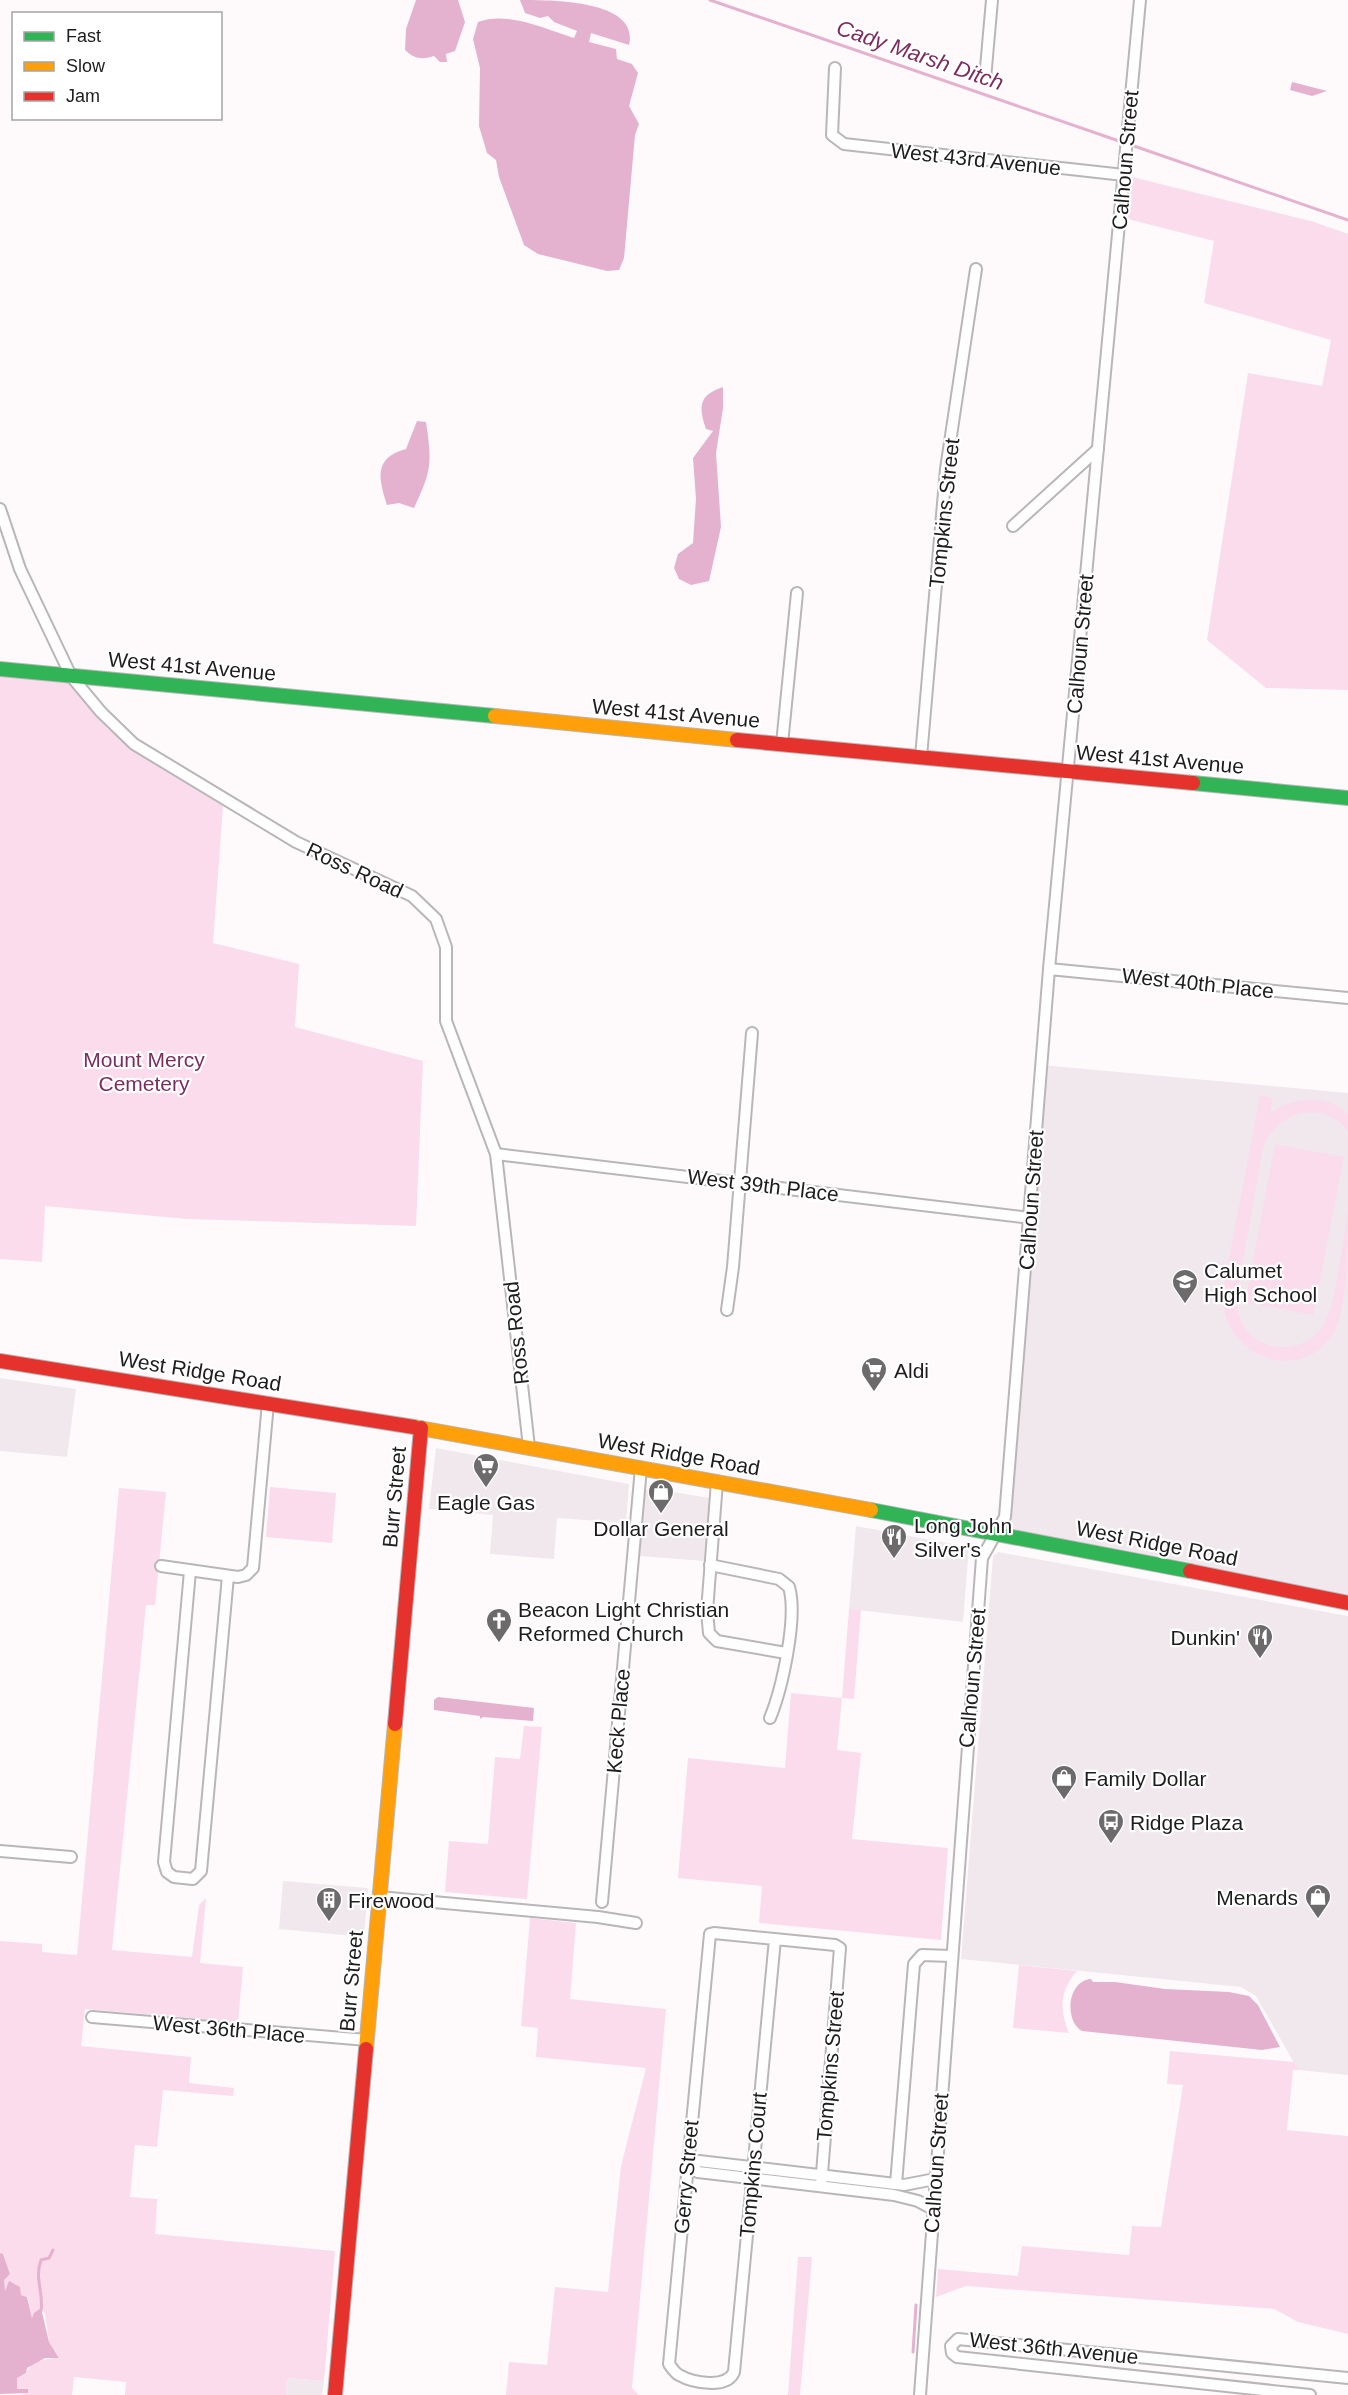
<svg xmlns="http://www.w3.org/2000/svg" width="1348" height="2395" font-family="Arial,sans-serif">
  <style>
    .built { fill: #f1e8ed }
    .green { fill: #fadced }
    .water { fill: #e4b2ce }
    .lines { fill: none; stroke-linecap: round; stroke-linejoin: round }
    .stream { stroke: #e4b2ce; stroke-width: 3 }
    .street-casing { stroke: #b9b6b8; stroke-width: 14 }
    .fast-casing { stroke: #b9b6b8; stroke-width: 16 }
    .slow-casing { stroke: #b9b6b8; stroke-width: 16 }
    .jam-casing { stroke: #b9b6b8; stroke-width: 16 }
    .street { stroke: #fffeff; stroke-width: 10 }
    .fast { stroke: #30b455; stroke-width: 14 }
    .slow { stroke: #ff9f0a; stroke-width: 14 }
    .jam { stroke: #e5322d; stroke-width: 14 }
    .labels { text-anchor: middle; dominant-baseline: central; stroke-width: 4.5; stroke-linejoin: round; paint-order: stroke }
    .street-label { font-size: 21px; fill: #1e1c1d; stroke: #fff }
    .park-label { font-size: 21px; fill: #7d2c60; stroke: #fff }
    .poi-label { font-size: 21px; fill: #1e1c1d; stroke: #fff; text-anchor: start }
    .water-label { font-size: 22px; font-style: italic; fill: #7e2c60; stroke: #fff }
  </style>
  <rect width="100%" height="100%" fill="#fefafc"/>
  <g class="built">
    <polygon points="1042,1065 1348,1093 1348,1603 995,1533 1005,1517"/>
    <polygon points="0,1378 76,1389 67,1457 0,1451"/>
    <polygon points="436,1448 629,1484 626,1523 557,1518 554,1559 490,1554 493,1515 429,1509"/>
    <polygon points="650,1488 709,1498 704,1561 639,1556 645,1491"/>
    <polygon points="856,1526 969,1547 963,1622 849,1609"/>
    <polygon points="998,1552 1348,1616 1348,2075 1298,2070 1256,1996 1241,1987 961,1959 993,1556"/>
    <polygon points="283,1881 368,1888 364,1937 279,1929"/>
    <polygon points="287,2378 324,2381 322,2395 286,2395"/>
  </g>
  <g class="green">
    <polygon points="1124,175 1314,222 1348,234 1348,690 1266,688 1207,640 1248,373 1322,386 1331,340 1204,303 1214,241 1120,217"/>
    <polygon points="0,672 71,681 107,728 138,752 223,806 213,943 299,964 295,1027 423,1061 416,1226 187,1219 45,1206 42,1262 0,1259"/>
    <path d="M1260,1095L1273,1098L1270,1113C1295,1096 1324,1094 1348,1113V1131C1323,1098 1275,1111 1263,1149L1236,1299C1237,1319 1246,1335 1264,1343C1285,1353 1312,1345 1324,1324C1336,1303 1343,1239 1348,1212C1348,1248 1348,1296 1336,1329C1303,1389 1217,1357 1223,1290Z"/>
    <polygon points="1275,1144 1344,1157 1313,1315 1245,1302"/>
    <polygon points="270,1487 336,1493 332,1543 266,1537"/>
    <polygon points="119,1488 166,1492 155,1605 146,1605 112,1950 192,1957 199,1905 206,1898 200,1963 243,1967 238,2022 85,2009 81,2046 191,2057 189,2083 234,2088 233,2096 163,2090 157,2147 135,2145 130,2197 157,2199 155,2234 335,2251 324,2381 287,2378 286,2395 125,2395 126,2382 74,2377 72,2395 20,2395 28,2393 17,2389 17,2378 26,2373 33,2362 59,2357 49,2342 45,2314 41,2308 34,2319 32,2318 28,2297 5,2291 3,2280 10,2274 3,2254 0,2253 0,1941 42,1944 42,1952 77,1955"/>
    <polygon points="849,1609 861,1610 854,1699 842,1698 837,1750 861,1753 852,1839 948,1848 941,1940 759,1923 762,1886 678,1878 688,1758 785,1768 791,1693 842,1698"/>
    <polygon points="524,1726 542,1727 527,1899 445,1892 449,1841 488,1844 495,1757 520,1759"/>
    <polygon points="530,1918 576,1923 570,1999 666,2009 632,2388 639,2395 506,2395 509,2362 547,2365 555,2287 608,2292 621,2166 646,2068 536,2057 538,2028 521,2026"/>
    <path d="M1019,1965L1077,1971C1060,1991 1059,2008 1069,2033L1013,2028Z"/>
    <polygon points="1170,2051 1294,2062 1298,2070 1293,2070 1287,2130 1348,2136 1348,2334 1298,2322 1274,2309 966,2286 936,2297 938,2269 1018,2276 1022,2246 1129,2255 1132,2226 1161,2227 1183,2085 1167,2084"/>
    <polygon points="798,2257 812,2257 800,2395 788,2395"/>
  </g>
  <g class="water">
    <path d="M416,0H458L465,22L455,51L446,54L447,62H440L434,56C421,60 415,59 405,50L406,29Z"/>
    <path d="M520,0C552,0 640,0 629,45L591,33L589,42L616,49L617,59L632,64L638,73L629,106L639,124L635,135L624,258L619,270L607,271L538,254L524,245L499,177L496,160L487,153L479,126L480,68L473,39L478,22C508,11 545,29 574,38L577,31L554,22L548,16L540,18L525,13Z"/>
    <polygon points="1292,82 1327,91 1312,96 1290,90"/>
    <path d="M723,387V408L716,453L721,527L709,581L691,585L679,579L674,568L678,554L693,543L696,499L693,458L713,431L706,429C698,406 699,395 723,387Z"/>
    <path d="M417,421L426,422C432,463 432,470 414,508L399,503L387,505C378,477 374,458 406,449Z"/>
    <polygon points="438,1697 534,1708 533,1721 483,1717 480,1719 480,1716 434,1710 434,1700"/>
    <path d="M1091,1979L1093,1982H1115L1165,1989L1229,1992L1249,1996L1258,2005L1280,2047L1262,2050L1082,2031C1064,2021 1067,1981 1091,1979Z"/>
    <polygon points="0,2253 3,2254 10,2274 4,2280 5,2291 9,2281 20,2287 21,2295 27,2297 32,2318 34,2313 41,2308 49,2342 59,2358 45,2358 27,2368 26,2373 17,2378 17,2389 28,2389 28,2393 0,2394"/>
  </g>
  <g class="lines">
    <g class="stream">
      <polyline points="710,0 1119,141"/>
      <polyline points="1134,146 1348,220"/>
      <path d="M41,2311C44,2293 34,2279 41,2260L49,2258L53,2250"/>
      <polyline points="913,2352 916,2305"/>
    </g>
    <defs>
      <g id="street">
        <polyline points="835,68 832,135 844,144 1124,175"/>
        <polyline points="985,79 992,0"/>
        <polyline points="0,509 20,569 71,676 101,712 134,744 296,842 412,896 436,919 446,947 446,1021 496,1154 529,1447"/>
        <polyline points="1013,526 1098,449"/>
        <polyline points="782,744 797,593"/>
        <polyline points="921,757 946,469 976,269"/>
        <polyline points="1049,969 1348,998"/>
        <polyline points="496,1154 1030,1218"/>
        <polyline points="727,1310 733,1267 752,1033"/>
        <polyline points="717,1482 707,1611 709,1633 717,1641 786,1653"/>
        <path d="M710,1565L779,1579L789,1587C798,1617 782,1689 770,1718"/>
        <polyline points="161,1566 238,1577 246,1575 253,1568 268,1403"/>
        <polyline points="190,1571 164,1862 167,1872 174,1877 193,1879 201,1871 228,1576"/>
        <polyline points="0,1851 71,1857"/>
        <polyline points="379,1897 598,1917 636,1923"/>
        <polyline points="602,1902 641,1468"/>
        <path d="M775,1939L734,2372C727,2389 693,2383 679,2375C675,2373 672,2368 669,2364L710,1934L714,1933L835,1945L840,1948L821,2186"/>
        <polyline points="92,2017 367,2040"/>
        <polyline points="687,2166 698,2172 894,2195 918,2201 933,2209"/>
        <polyline points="691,2167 699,2161 904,2185 935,2179"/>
        <polyline points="896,2184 914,1964 922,1955 951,1956"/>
        <polyline points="920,2395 982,1558 1005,1517 1049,969 1140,0"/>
        <polyline points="1310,2395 957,2357 952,2353 951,2346 958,2339 1348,2378"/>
      </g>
      <g id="fast">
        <polyline points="0,669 495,716"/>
        <polyline points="1193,783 1348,798"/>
        <polyline points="871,1510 1190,1571"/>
      </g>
      <g id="slow">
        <polyline points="495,716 737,740"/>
        <polyline points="414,1427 871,1510"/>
        <polyline points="366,2049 395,1724"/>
      </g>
      <g id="jam">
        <polyline points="737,740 1193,783"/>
        <polyline points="0,1361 414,1427"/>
        <polyline points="1190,1571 1348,1603"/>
        <polyline points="395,1724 421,1428"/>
        <polyline points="335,2395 366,2049"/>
      </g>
    </defs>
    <use href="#street" class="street-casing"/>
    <use href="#fast" class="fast-casing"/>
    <use href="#slow" class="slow-casing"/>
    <use href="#jam" class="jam-casing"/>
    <use href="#street" class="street"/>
    <use href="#fast" class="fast"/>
    <use href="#slow" class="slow"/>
    <use href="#jam" class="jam"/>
  </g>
  <defs>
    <symbol id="school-pin" viewBox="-11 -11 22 30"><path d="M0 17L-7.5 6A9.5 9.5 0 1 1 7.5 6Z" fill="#6c6a6b" stroke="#fff"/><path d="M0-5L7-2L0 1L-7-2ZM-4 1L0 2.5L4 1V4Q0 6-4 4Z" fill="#fff"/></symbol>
    <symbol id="supermarket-pin" viewBox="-11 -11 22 30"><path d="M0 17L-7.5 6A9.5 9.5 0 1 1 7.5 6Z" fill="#6c6a6b" stroke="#fff"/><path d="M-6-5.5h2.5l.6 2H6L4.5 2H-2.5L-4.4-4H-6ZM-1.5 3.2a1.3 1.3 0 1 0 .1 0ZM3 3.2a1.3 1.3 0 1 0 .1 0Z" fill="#fff"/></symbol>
    <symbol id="shop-pin" viewBox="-11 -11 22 30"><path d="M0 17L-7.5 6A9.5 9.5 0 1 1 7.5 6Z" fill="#6c6a6b" stroke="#fff"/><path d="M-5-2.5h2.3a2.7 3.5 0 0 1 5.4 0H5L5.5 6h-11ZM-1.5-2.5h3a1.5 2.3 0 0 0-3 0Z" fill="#fff"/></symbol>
    <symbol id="restaurant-pin" viewBox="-11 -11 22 30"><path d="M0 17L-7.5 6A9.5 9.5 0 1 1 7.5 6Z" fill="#6c6a6b" stroke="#fff"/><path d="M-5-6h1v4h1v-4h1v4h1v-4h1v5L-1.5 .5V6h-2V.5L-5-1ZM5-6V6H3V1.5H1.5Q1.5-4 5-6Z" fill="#fff"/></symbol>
    <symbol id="church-pin" viewBox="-11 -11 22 30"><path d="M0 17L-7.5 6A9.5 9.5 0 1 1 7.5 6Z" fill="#6c6a6b" stroke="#fff"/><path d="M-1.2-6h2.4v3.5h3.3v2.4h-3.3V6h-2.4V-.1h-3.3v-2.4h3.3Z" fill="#fff"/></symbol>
    <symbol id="bus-pin" viewBox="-11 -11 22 30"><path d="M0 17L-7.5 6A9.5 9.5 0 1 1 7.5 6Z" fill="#6c6a6b" stroke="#fff"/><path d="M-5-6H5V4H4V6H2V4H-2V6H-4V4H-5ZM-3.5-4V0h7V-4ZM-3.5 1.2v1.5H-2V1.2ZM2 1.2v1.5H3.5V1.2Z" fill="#fff"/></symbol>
    <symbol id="building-pin" viewBox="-11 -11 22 30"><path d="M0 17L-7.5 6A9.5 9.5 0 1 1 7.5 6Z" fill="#6c6a6b" stroke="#fff"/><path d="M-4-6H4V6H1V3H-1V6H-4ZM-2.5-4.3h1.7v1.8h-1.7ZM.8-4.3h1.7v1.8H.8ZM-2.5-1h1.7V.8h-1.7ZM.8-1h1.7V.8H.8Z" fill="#fff"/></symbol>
  </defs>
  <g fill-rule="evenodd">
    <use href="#school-pin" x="1170" y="1267" width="30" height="40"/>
    <use href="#supermarket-pin" x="859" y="1355" width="30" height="40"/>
    <use href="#supermarket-pin" x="471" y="1451" width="30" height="40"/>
    <use href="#shop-pin" x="646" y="1477" width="30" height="40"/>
    <use href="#restaurant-pin" x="879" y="1522" width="30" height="40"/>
    <use href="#church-pin" x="484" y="1606" width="30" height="40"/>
    <use href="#restaurant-pin" x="1245" y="1622" width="30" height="40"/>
    <use href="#shop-pin" x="1049" y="1763" width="30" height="40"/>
    <use href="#bus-pin" x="1096" y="1807" width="30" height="40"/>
    <use href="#shop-pin" x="1303" y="1882" width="30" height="40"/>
    <use href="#building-pin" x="314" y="1885" width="30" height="40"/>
  </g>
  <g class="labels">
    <g class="street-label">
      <text transform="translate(976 159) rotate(6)">West 43rd Avenue</text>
      <text transform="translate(1125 160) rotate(-85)">Calhoun Street</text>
      <text transform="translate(944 513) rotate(-84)">Tompkins Street</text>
      <text transform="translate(1080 644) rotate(-85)">Calhoun Street</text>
      <text transform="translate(192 666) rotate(5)">West 41st Avenue</text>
      <text transform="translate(676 713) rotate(5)">West 41st Avenue</text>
      <text transform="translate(1160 759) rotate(5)">West 41st Avenue</text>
      <text transform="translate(355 870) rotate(25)">Ross Road</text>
      <text transform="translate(1198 983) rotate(6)">West 40th Place</text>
      <text transform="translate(763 1185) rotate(7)">West 39th Place</text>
      <text transform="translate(1031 1200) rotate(-86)">Calhoun Street</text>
      <text transform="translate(516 1333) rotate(-96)">Ross Road</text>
      <text transform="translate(200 1371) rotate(9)">West Ridge Road</text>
      <text transform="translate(679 1454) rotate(10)">West Ridge Road</text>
      <text transform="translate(394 1497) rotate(-85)">Burr Street</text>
      <text transform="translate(1157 1543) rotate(11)">West Ridge Road</text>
      <text transform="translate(972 1678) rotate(-85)">Calhoun Street</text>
      <text transform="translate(618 1721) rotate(-85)">Keck Place</text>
      <text transform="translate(351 1981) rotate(-85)">Burr Street</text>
      <text transform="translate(229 2029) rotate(5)">West 36th Place</text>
      <text transform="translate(830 2066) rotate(-85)">Tompkins Street</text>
      <text transform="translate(936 2163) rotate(-86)">Calhoun Street</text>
      <text transform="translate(753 2165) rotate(-85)">Tompkins Court</text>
      <text transform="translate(686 2177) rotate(-85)">Gerry Street</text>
      <text transform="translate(1054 2348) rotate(6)">West 36th Avenue</text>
    </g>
    <g class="park-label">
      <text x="144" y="1059">Mount Mercy<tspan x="144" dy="24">Cemetery</tspan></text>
    </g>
    <g class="poi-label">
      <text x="1204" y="1270">Calumet<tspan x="1204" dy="24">High School</tspan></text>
      <text x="894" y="1370">Aldi</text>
      <text x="486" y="1502" text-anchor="middle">Eagle Gas</text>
      <text x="914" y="1525">Long John<tspan x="914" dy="24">Silver's</tspan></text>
      <text x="661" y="1528" text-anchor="middle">Dollar General</text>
      <text x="518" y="1609">Beacon Light Christian<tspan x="518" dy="24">Reformed Church</tspan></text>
      <text x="1240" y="1637" text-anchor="end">Dunkin'</text>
      <text x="1084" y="1778">Family Dollar</text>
      <text x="1130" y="1822">Ridge Plaza</text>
      <text x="1298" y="1897" text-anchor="end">Menards</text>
      <text x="348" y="1900">Firewood</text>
    </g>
    <g class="water-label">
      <text transform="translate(920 55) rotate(19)">Cady Marsh Ditch</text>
    </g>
  </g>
  <rect x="12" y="12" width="210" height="108" fill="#ffffff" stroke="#a5a4a5" stroke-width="1.5"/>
  <rect x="24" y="32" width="30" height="9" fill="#30b455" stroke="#a5a4a5" stroke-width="1.5"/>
  <text x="66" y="42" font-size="18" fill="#1e1c1d">Fast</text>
  <rect x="24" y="62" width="30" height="9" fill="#ff9f0a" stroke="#a5a4a5" stroke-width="1.5"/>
  <text x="66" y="72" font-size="18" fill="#1e1c1d">Slow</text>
  <rect x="24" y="92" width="30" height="9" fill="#e5322d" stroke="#a5a4a5" stroke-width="1.5"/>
  <text x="66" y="102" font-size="18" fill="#1e1c1d">Jam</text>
</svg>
